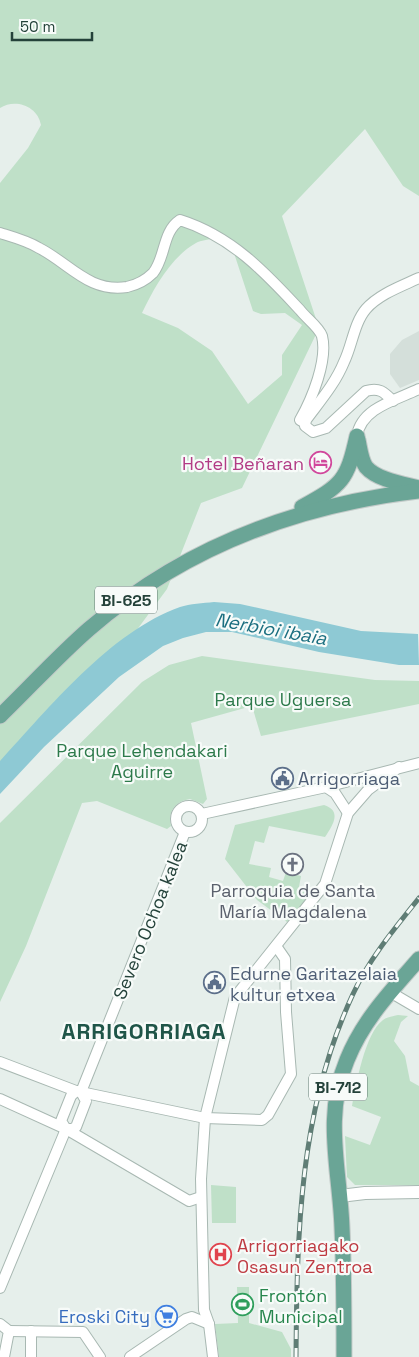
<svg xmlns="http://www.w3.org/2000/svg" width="419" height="1357" font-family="'Space Grotesk',sans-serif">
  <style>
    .built { fill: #d4dfda }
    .green { fill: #bfe0c8; fill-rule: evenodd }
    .water { fill: #8ec9d4 }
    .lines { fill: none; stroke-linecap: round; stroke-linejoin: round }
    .minor-casing { stroke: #a8b8b2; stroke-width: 12 }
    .tertiary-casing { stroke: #a8b8b2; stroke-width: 14 }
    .primary-casing { stroke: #c2cac8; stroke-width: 17 }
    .minor { stroke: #fff; stroke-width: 10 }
    .tertiary { stroke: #fff; stroke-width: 12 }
    .primary { stroke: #6aa596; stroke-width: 15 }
    .rail-casing { stroke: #5f7d75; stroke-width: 5 }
    .rail { stroke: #f7fbf9; stroke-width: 3; stroke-dasharray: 9; stroke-linecap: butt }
    .labels { text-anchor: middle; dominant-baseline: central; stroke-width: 4.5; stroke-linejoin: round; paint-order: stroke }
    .shield { fill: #f7fbf9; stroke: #637a73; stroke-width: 1 }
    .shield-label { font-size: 16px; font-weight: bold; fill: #24423a }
    .hotel-label { font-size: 18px; fill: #b23c85; stroke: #f7fbf9; text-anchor: end }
    .park-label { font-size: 18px; fill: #2d7a4b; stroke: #f7fbf9 }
    .service-label { font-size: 18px; fill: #4e5e75; stroke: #f7fbf9; text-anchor: start }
    .worship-label { font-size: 18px; fill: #5b616d; stroke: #f7fbf9 }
    .street-label { font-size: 18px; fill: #24423a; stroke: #f7fbf9 }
    .health-label { font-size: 18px; fill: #be3a42; stroke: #f7fbf9; text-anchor: start }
    .leisure-label { font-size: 18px; fill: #27864d; stroke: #f7fbf9; text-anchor: start }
    .shop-label { font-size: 18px; fill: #366cbe; stroke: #f7fbf9; text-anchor: end }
    .water-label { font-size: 19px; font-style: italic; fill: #1c6f80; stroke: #f7fbf9 }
    .district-label { font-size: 22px; font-weight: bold; letter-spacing: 1px; fill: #1f5548; stroke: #f7fbf9 }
  </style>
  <rect width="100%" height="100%" fill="#e6efeb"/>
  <polygon class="built" points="419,331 419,380 400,388 390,374 390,354 402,340"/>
  <g class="green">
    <path d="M0,0H419V196L403,186L365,129L282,216L319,328L242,488L201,503L167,589L86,699L0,791V183L28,148L41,125C38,106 15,98 0,108ZM214,238L233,250L253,311L261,314L285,313L302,325L282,355V375L248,404L212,351L178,328L142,313C154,288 171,257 196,243C201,240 208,240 214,238Z"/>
    <path d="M202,656L375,680L419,681V704L261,736L252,706L191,723L207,799L203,804L190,799C176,801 167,811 171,826L167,829L97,801L82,803L26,946L0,1002V823L142,682L169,665Z"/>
    <path d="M324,805C343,811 332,826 325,837L269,826L264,843L255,841L249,864L271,868L269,877L283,881L286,872L301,876L299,887L315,891L287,922L257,900L225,859L235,825Z"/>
    <path d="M398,1015L408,1016L401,1022L394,1041L405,1056L410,1081L419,1086V1185H355L347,1177L345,1136L370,1145L381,1117L352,1106C356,1085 365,1033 383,1020C387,1017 394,1016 398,1015Z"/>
    <polygon points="211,1185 236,1187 236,1223 212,1223"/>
    <polygon points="237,1287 249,1287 249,1323 282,1332 291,1349 291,1357 219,1357 215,1324 238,1323"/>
  </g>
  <path class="water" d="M214,602L240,604L361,631L418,634L419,665H399L319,652L232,632H206L183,638L163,646L119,677L44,747L0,794V761C49,708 110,632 180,607C190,604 203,603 214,602Z"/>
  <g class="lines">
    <defs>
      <g id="minor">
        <path d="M0,233C13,237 28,241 39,248C69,263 89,293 127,287C136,285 146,280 153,273C166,257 162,232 180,220C231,236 265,272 300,310C306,318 319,327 322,336C328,360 312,399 300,420L305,423"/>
        <path d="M393,401C384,392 379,387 366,391L326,428L313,432L305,426L306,420C320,401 335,384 344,362C352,346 354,323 366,309C379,294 402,286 419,278"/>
        <path d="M357,436C361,408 396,400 419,389"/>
        <polyline points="326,787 335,793 348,813"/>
        <circle cx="189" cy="819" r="13"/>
        <polyline points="202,814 326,787 419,763"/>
        <polyline points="390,992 419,1009"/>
        <polyline points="0,1062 76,1091"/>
        <polyline points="81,1092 185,832"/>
        <polyline points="0,1099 66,1129 189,1201 201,1197"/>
        <polyline points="66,1129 61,1121 71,1096 76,1091 205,1118 262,1120 268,1115 291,1074 286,1012 285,959 276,946"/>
        <polyline points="66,1129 72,1129 76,1127 86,1101 81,1092"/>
        <polyline points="0,1288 66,1129"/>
        <polyline points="0,1324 9,1331 4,1357"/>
        <polyline points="9,1331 83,1332 100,1357"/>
        <polyline points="31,1357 31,1331"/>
        <polyline points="130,1357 186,1319 192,1317 209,1324"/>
        <polyline points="213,1357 209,1324 204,1310 201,1179 205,1118 235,997 325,884 348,813 368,790 399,767"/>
      </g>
      <polyline id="tertiary" points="340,1196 365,1193 419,1192"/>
      <g id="primary">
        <path d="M358,440C360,449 361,460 366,467C377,480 404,484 419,488"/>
        <path d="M302,507C342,485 347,481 357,436"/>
        <path d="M0,716C30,687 58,656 89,629C183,548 297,505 419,491"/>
        <path d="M344,1357C344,1314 344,1271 342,1228C340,1170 323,1117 347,1060C363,1020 391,991 419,959"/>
      </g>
    </defs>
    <use href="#minor" class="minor-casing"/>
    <use href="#tertiary" class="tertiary-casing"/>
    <use href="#primary" class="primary-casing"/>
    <use href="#minor" class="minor"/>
    <use href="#tertiary" class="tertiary"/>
    <use href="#primary" class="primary"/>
    <defs>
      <path id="rail" d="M296,1357C297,1232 299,1110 353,994C369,959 395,928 419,898"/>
    </defs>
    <use href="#rail" class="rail-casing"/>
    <use href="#rail" class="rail"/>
  </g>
  <defs>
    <symbol id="hotel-ring" viewBox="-11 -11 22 22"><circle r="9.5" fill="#f7fbf9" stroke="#d1479c" stroke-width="1.5"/><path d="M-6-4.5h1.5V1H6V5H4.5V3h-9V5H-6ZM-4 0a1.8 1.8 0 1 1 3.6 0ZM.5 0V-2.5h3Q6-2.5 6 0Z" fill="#d1479c"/></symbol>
    <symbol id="civic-ring" viewBox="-11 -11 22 22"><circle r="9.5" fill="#f7fbf9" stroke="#5c6f8a" stroke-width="1.5"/><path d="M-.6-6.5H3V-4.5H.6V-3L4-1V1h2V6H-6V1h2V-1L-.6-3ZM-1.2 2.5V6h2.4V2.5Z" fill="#5c6f8a"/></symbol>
    <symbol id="church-ring" viewBox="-11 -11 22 22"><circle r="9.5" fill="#f7fbf9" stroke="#6b7280" stroke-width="1.5"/><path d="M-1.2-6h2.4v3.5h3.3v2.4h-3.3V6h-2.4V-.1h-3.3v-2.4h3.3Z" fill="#6b7280"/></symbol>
    <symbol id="hospital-ring" viewBox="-11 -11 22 22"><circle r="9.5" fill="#f7fbf9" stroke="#e0444e" stroke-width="1.5"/><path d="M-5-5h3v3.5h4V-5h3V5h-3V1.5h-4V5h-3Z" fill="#e0444e"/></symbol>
    <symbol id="stadium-ring" viewBox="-11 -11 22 22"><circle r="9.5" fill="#f7fbf9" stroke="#2e9e5b" stroke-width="1.5"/><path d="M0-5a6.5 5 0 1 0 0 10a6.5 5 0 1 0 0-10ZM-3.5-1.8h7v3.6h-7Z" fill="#2e9e5b"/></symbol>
    <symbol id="supermarket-ring" viewBox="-11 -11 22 22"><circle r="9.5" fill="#f7fbf9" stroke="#3f7fe0" stroke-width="1.5"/><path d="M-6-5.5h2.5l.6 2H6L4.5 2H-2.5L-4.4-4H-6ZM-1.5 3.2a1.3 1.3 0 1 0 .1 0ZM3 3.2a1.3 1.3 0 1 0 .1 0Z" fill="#3f7fe0"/></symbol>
  </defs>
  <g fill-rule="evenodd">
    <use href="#hotel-ring" x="308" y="450" width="25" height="25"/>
    <use href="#civic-ring" x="270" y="766" width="25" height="25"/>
    <use href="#church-ring" x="280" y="852" width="25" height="25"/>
    <use href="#civic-ring" x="202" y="970" width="25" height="25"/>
    <use href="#hospital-ring" x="208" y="1242" width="25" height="25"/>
    <use href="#stadium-ring" x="230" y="1292" width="25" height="25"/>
    <use href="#supermarket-ring" x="154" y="1304" width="25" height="25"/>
  </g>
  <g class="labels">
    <g class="shield">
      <rect x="95" y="586.5" width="62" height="27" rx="4"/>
      <rect x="309" y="1073.5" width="58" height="27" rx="4"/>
    </g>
    <g class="shield-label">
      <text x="126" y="600">BI-625</text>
      <text x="338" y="1087">BI-712</text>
    </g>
    <g class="hotel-label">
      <text x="304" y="463">Hotel Beñaran</text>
    </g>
    <g class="park-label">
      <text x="283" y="699">Parque Uguersa</text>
      <text x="142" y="750">Parque Lehendakari<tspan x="142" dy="21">Aguirre</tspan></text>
    </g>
    <g class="service-label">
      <text x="298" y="778">Arrigorriaga</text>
      <text x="230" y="973">Edurne Garitazelaia<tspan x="230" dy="21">kultur etxea</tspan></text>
    </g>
    <g class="worship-label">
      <text x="293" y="890">Parroquia de Santa<tspan x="293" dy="21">María Magdalena</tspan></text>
    </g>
    <g class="street-label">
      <text transform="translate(150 920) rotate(-68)">Severo Ochoa kalea</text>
    </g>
    <g class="health-label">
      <text x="237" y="1245">Arrigorriagako<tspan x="237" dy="21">Osasun Zentroa</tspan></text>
    </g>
    <g class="leisure-label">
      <text x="259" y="1295">Frontón<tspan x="259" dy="21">Municipal</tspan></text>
    </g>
    <g class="shop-label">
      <text x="150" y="1316">Eroski City</text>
    </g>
    <g class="water-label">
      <text transform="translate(271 629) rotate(10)">Nerbioi ibaia</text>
    </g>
    <g class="district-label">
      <text x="144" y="1031">ARRIGORRIAGA</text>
    </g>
  </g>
  <path d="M12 32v8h80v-8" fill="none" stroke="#24423a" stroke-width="2.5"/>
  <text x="20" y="32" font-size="15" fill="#24423a" stroke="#f7fbf9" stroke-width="4" paint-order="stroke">50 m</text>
</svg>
